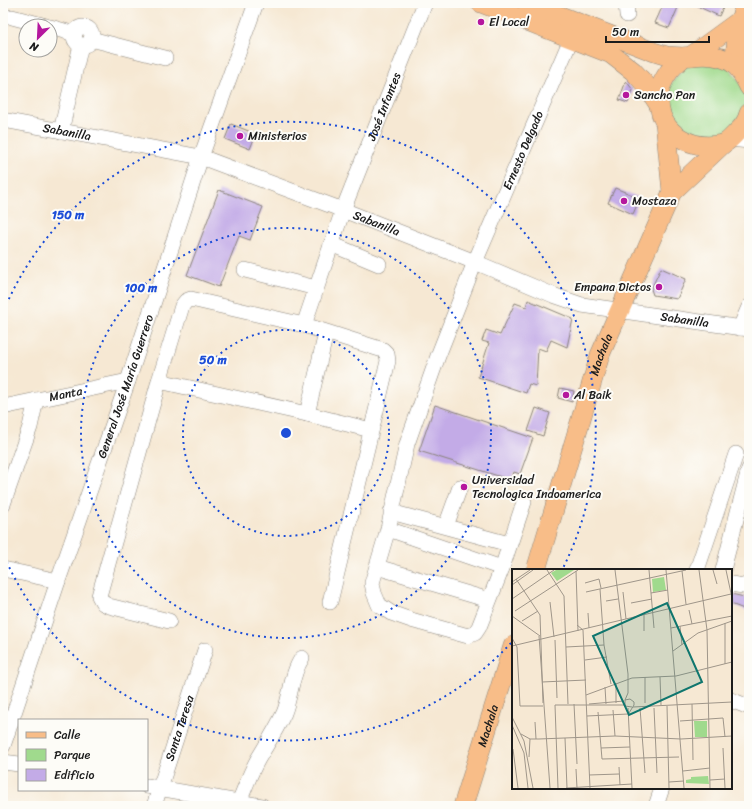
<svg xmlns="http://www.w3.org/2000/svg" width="752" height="809" font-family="Sriracha,sans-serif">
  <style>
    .green { fill: #a0da8d; stroke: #5e7b54 }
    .building { fill: #c3abe7 }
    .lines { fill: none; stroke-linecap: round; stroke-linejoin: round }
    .minor-casing { stroke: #898278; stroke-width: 16 }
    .major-casing { stroke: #898278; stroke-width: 20 }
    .minor { stroke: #fff; stroke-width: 15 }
    .major { stroke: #f8bd88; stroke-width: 19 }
    .ring { fill: none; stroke: #1d4ed8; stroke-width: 2; stroke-dasharray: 2 4 }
    .poi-dot { fill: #b5179e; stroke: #fdfcf7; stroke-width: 1.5 }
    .labels { text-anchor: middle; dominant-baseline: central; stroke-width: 4; stroke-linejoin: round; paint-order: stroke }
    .poi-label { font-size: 12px; fill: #1c1c1c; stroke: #fdfcf7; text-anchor: start }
    .street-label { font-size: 12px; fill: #1c1c1c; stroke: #fdfcf7 }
    .inset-road { fill: none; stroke: #9f968a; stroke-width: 1 }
    .view { fill: #0f766e; fill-opacity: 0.15; stroke: #0f766e; stroke-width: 2 }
    .inset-edge { fill: none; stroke: #1c1c1c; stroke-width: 2 }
    .centre { fill: #1d4ed8; stroke: #fdfcf7; stroke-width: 2 }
    .ring-label { font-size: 12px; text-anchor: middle; font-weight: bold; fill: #1d4ed8; stroke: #fdfcf7; stroke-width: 4; stroke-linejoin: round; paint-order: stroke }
  </style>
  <rect width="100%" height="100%" fill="#fdfcf7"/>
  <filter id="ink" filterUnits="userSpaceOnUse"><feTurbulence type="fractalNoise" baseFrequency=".025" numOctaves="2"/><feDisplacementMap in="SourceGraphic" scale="8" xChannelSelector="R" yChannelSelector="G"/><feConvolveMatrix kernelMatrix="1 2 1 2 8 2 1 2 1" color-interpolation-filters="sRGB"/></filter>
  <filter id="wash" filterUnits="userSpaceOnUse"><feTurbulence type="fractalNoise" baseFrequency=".012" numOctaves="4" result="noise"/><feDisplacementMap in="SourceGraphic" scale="16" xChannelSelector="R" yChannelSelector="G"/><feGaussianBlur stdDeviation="0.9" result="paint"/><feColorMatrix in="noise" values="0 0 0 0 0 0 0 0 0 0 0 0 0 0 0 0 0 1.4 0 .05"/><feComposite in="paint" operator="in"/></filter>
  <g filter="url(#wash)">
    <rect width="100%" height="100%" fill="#f6e8d3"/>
    <polygon class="green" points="689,62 728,66 744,88 746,101 743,114 726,135 700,141 668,118 664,92"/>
    <g id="blocks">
      <g class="building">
        <polygon points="664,3 680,3 669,28 655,23"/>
        <polygon points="690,3 725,3 719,16"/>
        <polygon points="626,81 633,90 628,103 619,100"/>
        <polygon points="231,124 256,134 250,149 225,139"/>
        <polygon points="615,188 640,198 633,214 608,203"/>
        <polygon points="219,190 263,207 250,240 239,236 219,287 187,275"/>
        <polygon points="661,268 686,279 677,299 653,295 651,289"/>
        <polygon points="528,300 573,319 567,347 551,340 546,351 538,348 536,386 529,384 526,393 478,377 489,343 482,341 486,330 500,335 515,303 526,307"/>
        <polygon points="560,388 574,391 572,402 558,398"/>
        <polygon points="435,405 533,438 520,474 514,472 511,480 419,451"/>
        <polygon points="536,408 550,413 543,436 528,431"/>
        <polygon points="731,594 749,598 749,611 731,604"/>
      </g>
    </g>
  </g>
  <g filter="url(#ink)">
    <use href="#blocks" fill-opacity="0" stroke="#898278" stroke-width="1"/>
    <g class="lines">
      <defs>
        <g id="minor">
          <polyline points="626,3 627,15"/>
          <polyline points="12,17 46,26"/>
          <polyline points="50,27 75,34"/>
          <circle cx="83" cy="36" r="9"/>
          <polyline points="91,39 165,58"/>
          <path id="s1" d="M3,120L201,157L343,210L475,262L553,295L582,305L749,329"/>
          <polyline points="61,131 81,45"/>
          <polyline points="730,139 749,141"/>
          <polyline points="331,244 379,264"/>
          <polyline points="245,270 316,288"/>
          <polyline points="740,328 749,307"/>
          <polyline points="159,381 182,306 186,301 191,299 304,325"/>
          <path id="s2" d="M3,407L128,381"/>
          <polyline points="307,414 326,333"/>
          <path id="s3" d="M524,502L502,568L479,627L475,633L468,636L411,620L391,613L379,605L374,593L372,583L388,529L407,444L438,356L475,262L571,39"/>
          <polyline points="3,504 30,427 36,400"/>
          <polyline points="391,512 509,544"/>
          <polyline points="446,526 460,487"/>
          <polyline points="388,529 502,568"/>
          <polyline points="377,567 489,600"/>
          <polyline points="3,569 58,581"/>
          <polyline points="697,570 736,454"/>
          <polyline points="723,570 749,469"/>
          <polyline points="731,584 749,587"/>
          <path id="s4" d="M330,602L388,361L387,354L383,350L304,325L343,210L425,3"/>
          <polyline points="169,621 109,606 103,603 99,596 159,381 307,414 371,430"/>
          <polyline points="731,700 749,707"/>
          <path id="s5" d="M3,746L58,581L128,381L201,157L256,3"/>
          <polyline points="3,762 19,764"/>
          <polyline points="147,786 262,806"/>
          <path d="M239,802C245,788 250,773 258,759C267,744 276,730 284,713C291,696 291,674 302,658"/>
          <path id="s6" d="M154,806L205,650"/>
          <polyline points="656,806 662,788"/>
        </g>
        <g id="major">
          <polyline points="481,3 611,54 633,71 646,85 659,105"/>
          <polyline points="527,3 654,52 667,56 684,57"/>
          <polyline points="691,56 739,21"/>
          <polyline points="734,64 739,21 747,3"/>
          <path d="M749,87C745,79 741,70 734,64C722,55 708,54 693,56C691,56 687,56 684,57C682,58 679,62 677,63C665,74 658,87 659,103C661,135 694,151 722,144C727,143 732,137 736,133C742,128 747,121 749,113"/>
          <polyline points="665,123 672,192"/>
          <path id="s7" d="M536,570L600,355L672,192L723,144"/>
          <path id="s8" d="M463,806L513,646"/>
        </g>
      </defs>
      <use href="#minor" class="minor-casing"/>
      <use href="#major" class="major-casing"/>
      <use href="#minor" class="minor"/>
      <use href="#major" class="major"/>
    </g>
  </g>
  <g class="ring">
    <circle cx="286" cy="433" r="103"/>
    <circle cx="286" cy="433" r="205"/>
    <path d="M511 643A308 308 0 0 1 4 556M4 310A308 308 0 1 1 563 568"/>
  </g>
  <g class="poi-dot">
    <circle cx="481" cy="22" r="4"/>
    <circle cx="626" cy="95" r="4"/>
    <circle cx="240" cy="136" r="4"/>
    <circle cx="624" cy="201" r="4"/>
    <circle cx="659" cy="287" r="4"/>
    <circle cx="566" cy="395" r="4"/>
    <circle cx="464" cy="487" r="4"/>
  </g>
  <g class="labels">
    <g class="poi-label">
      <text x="489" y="22">El Local</text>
      <text x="634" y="95">Sancho Pan</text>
      <text x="248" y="136">Ministerios</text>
      <text x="632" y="201">Mostaza</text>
      <text x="651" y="287" text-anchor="end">Empana Dictos</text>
      <text x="574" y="395">Al Baik</text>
      <text x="472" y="480">Universidad<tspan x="472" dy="14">Tecnologica Indoamerica</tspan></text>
    </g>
    <g class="street-label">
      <text stroke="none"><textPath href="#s4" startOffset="576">José Infantes</textPath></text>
      <text stroke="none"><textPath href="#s1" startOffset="65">Sabanilla</textPath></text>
      <text stroke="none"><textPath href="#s3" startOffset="725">Ernesto Delgado</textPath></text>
      <text stroke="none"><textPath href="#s1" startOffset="389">Sabanilla</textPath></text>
      <text stroke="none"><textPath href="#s1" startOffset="714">Sabanilla</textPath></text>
      <text stroke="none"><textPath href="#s7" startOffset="225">Machala</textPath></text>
      <text stroke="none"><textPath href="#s5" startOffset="380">General José María Guerrero</textPath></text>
      <text stroke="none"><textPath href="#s2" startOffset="64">Manta</textPath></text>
      <text stroke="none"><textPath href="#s8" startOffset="84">Machala</textPath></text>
      <text stroke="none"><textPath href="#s6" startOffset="82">Santa Teresa</textPath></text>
    </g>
  </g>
  <g transform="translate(512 569)">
    <rect width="220" height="220" fill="#f6e8d3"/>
    <path d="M44,1H62L45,12L39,4ZM152,8L154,21L141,23L140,10ZM182,152H195V168H183ZM196,207L197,215L174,214V211L179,210V208Z" fill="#a0da8d"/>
    <path class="inset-road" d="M35,1L52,27L56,135M103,1L116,105V124L113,131M137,1L142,59M154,1L172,219M187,1L195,61L198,219M201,1L205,15M214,1L220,29M64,2L66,62M170,2L174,35M4,10L28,46L31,134M0,13L18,1M73,14L87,10L89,19M0,16L21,1M88,20L92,76L99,115M74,23L174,1M111,23L114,50M139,24L156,21M0,30L42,1M94,32L106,30M38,33L42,68M119,34L140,30M177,41L180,55M3,42L66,1M76,44L77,59M132,45V62M0,47L28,67M10,52L26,42M213,54V95M65,56L71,61L78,219M168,57L170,76M159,59L220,47M27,67L38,219M0,69L5,78L8,137H31M43,71L45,129M0,77L219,25M54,78L92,76M161,82L186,64L220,52M73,91L95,88M133,108V134M148,108L149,136M30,113L74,111M104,114V134M93,118L94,135M74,126L120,109L164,107L220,93M62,135L65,195M77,135L112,132M180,135L181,191M155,137L157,219M121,138L220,133M116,139L120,219M128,139L133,204M142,139L145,204M101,141L103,167M86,143L90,190L167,188M117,144L122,136V133L118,130L113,131V137L120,138M75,147L116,145M0,148L12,172L21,219M168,152L211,149L213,168M23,153L24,170M0,156L12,184L16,219M9,165L18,170H27L103,167L169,170L220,167M53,169L55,219M89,179L118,178M211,179L213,219M1,180L6,219M17,188L18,170M107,198L108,216M64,200L65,219M171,202L198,199M77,206L107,205M198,211L213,210M157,213L172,212M46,219L43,136H112M54,219L120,215"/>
    <path class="view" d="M155,34L190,113L117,146L81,67Z"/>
    <rect width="220" height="220" class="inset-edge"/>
  </g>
  <circle cx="286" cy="433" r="6" class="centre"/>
  <g class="ring-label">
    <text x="68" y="219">150 m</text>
    <text x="141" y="292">100 m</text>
    <text x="213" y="364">50 m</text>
  </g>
  <rect width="752" height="809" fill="none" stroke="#fdfcf7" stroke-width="16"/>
  <rect x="18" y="719" width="130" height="72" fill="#fdfcf7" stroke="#a3a29f"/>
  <rect x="26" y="732" width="20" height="6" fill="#f8bd88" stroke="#a3a29f"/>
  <text x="54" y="739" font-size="12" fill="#1c1c1c">Calle</text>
  <rect x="26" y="749" width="20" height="12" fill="#a0da8d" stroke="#a3a29f"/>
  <text x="54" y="759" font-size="12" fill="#1c1c1c">Parque</text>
  <rect x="26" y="769" width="20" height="12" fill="#c3abe7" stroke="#a3a29f"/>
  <text x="54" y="779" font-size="12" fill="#1c1c1c">Edificio</text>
  <g transform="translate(38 38) rotate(204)"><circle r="19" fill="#fdfcf7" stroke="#a3a29f"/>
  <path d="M0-3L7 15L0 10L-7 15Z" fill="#b5179e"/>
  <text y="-6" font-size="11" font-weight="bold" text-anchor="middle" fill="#1c1c1c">N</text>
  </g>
  <path d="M606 36v6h103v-6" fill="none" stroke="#1c1c1c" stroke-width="2"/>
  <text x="612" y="36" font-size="12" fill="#1c1c1c" stroke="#fdfcf7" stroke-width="3" paint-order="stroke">50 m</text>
</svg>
